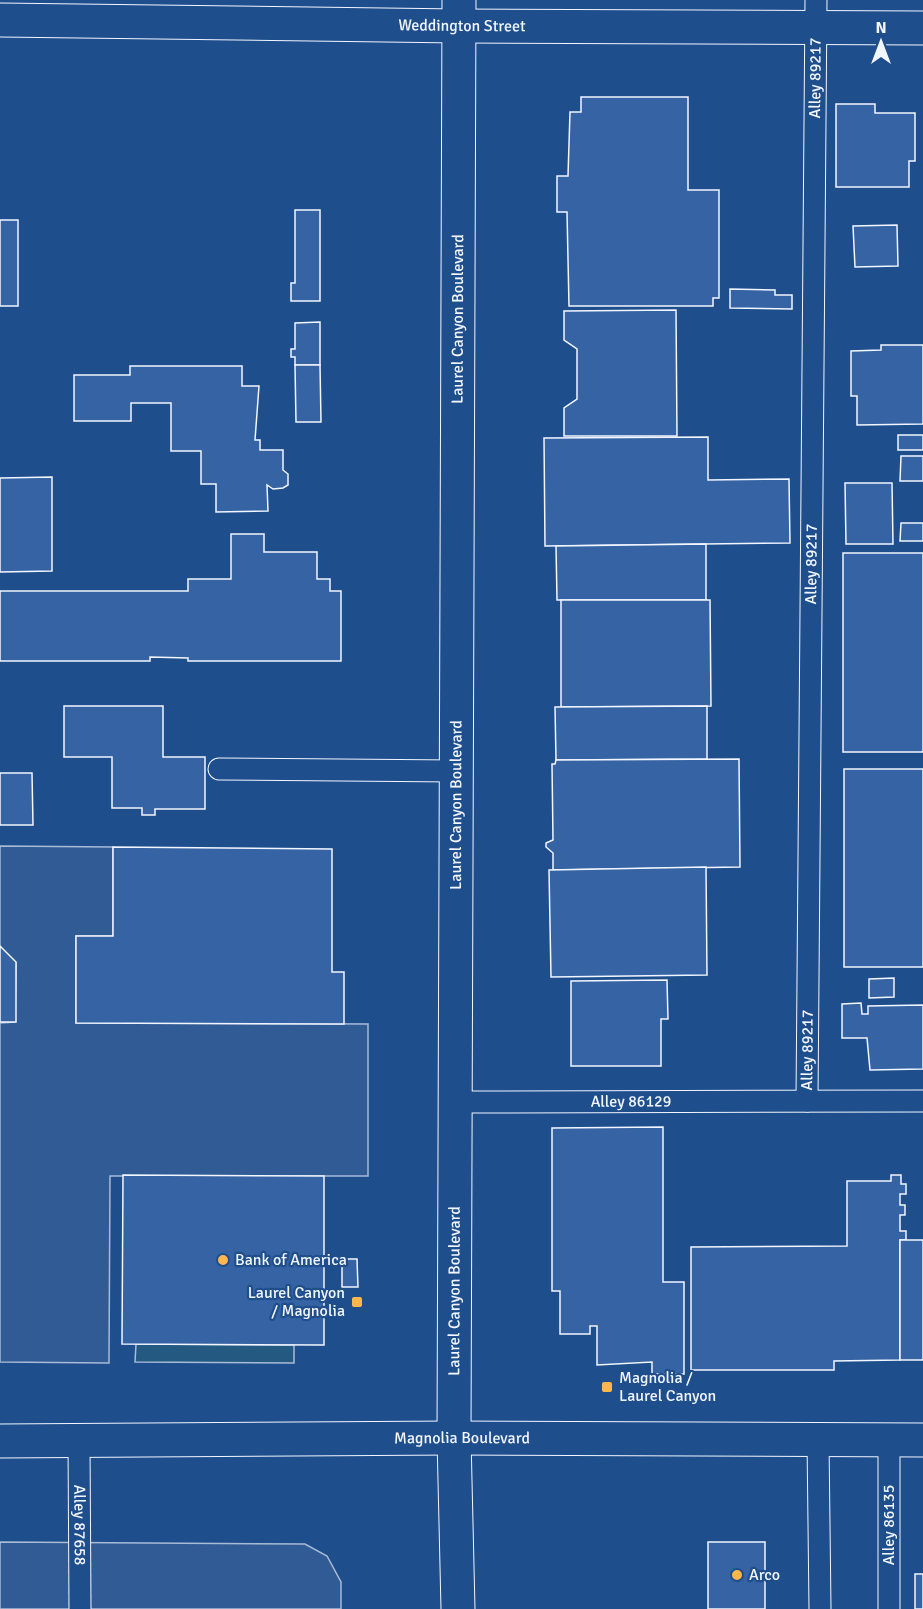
<svg xmlns="http://www.w3.org/2000/svg" width="923" height="1609" font-family="Signika,sans-serif">
  <style>
    .green { fill: #245a82; stroke: #a8bbd7; stroke-width: 1.5 }
    .parking { fill: #305b95; stroke: #a8bbd7; stroke-width: 1.5 }
    .building { fill: #3563a3; stroke: #f2f6ff; stroke-width: 1.5 }
    .lines { fill: none; stroke-linecap: round; stroke-linejoin: round }
    .lane-casing { stroke: #f2f6ff; stroke-width: 23 }
    .street-casing { stroke: #f2f6ff; stroke-width: 35 }
    .secondary-casing { stroke: #f2f6ff; stroke-width: 35 }
    .primary-casing { stroke: #f2f6ff; stroke-width: 35 }
    .lane { stroke: #1f4e8c; stroke-width: 21 }
    .street { stroke: #1f4e8c; stroke-width: 33 }
    .secondary { stroke: #1f4e8c; stroke-width: 33 }
    .primary { stroke: #1f4e8c; stroke-width: 33 }
    .poi-dot { fill: #ffb74d; stroke: #1f4e8c; stroke-width: 2 }
    .labels { text-anchor: middle; dominant-baseline: central; stroke-width: 4.5; stroke-linejoin: round; paint-order: stroke }
    .street-label { font-size: 16px; fill: #f2f6ff; stroke: #1f4e8c }
    .poi-label { font-size: 16px; fill: #f2f6ff; stroke: #1f4e8c; text-anchor: start }
  </style>
  <rect width="100%" height="100%" fill="#1f4e8c"/>
  <polygon class="green" points="136,1344 294,1345 294,1363 135,1362"/>
  <g class="parking">
    <polygon points="0,846 113,847 113,936 76,936 76,1023 368,1024 368,1176 110,1176 109,1363 0,1362 0,1023 15,1022 16,963 0,947"/>
    <polygon points="0,1542 305,1544 327,1556 341,1582 341,1609 0,1609"/>
  </g>
  <g class="building">
    <polygon points="581,97 688,97 688,190 719,190 719,298 713,298 713,306 569,306 567,212 557,212 557,176 568,176 570,112 581,112"/>
    <polygon points="836,104 875,104 875,113 915,113 915,161 909,161 909,187 836,187"/>
    <polygon points="295,210 320,210 320,301 291,301 291,283 295,283"/>
    <rect x="0" y="220" width="18" height="86"/>
    <polygon points="897,225 898,266 855,267 853,226"/>
    <polygon points="730,289 775,290 775,295 792,295 792,309 730,308"/>
    <polygon points="676,310 677,436 564,436 564,408 577,399 577,349 564,340 564,311"/>
    <polygon points="320,322 320,365 295,365 295,357 291,357 291,349 295,349 295,323"/>
    <polygon points="881,345 923,345 923,424 857,425 857,396 851,396 851,351 881,350"/>
    <polygon points="295,365 320,365 321,422 296,422"/>
    <polygon points="130,366 242,366 242,386 259,386 255,440 260,440 260,450 283,450 283,470 288,474 288,485 283,488 273,489 267,485 268,511 216,512 216,484 201,484 201,451 171,451 171,403 131,403 131,421 74,421 74,375 130,375"/>
    <rect x="898" y="435" width="25" height="15"/>
    <polygon points="708,437 708,480 789,479 790,543 545,546 544,438"/>
    <polygon points="901,456 923,456 923,481 900,481"/>
    <polygon points="52,477 52,571 0,572 0,478"/>
    <polygon points="845,483 892,483 893,544 846,544"/>
    <polygon points="901,523 923,523 923,541 900,541"/>
    <polygon points="231,534 264,534 264,552 317,552 317,579 330,579 330,591 341,591 341,661 188,661 188,658 150,657 150,661 0,661 0,591 188,591 188,579 231,579"/>
    <polygon points="706,544 706,600 557,600 556,546"/>
    <rect x="843" y="553" width="80" height="199"/>
    <polygon points="561,600 710,600 711,706 561,707"/>
    <polygon points="64,706 163,706 163,757 205,757 205,809 155,809 155,815 142,815 142,808 112,808 112,757 64,757"/>
    <polygon points="707,706 707,759 556,760 555,707"/>
    <polygon points="739,759 740,867 553,870 553,853 546,847 546,843 553,840 552,764 555,764 556,760"/>
    <rect x="844" y="769" width="79" height="198"/>
    <polygon points="0,773 32,773 33,825 0,825"/>
    <polygon points="113,847 332,849 332,972 344,972 344,1024 76,1023 76,936 113,936"/>
    <polygon points="706,867 707,975 551,977 549,870"/>
    <polygon points="0,946 16,962 16,1022 0,1022"/>
    <polygon points="894,978 894,997 869,998 869,979"/>
    <polygon points="667,980 668,1019 661,1019 661,1066 571,1066 571,981"/>
    <polygon points="861,1003 862,1014 868,1014 868,1006 923,1005 923,1069 870,1070 867,1038 842,1038 842,1004"/>
    <polygon points="663,1127 663,1282 684,1282 684,1374 652,1374 652,1362 597,1365 597,1326 590,1326 590,1334 560,1334 560,1291 552,1291 552,1128"/>
    <polygon points="123,1175 324,1176 324,1345 122,1344"/>
    <polygon points="891,1175 901,1175 901,1184 906,1184 906,1194 900,1194 900,1205 905,1205 905,1215 900,1215 900,1231 906,1231 906,1240 900,1240 900,1360 834,1361 834,1370 691,1370 691,1247 847,1246 847,1181 891,1181"/>
    <rect x="900" y="1240" width="23" height="120"/>
    <polygon points="342,1259 357,1259 358,1287 342,1287"/>
    <rect x="708" y="1542" width="57" height="67"/>
    <rect x="915" y="1574" width="8" height="35"/>
  </g>
  <g class="lines">
    <defs>
      <g id="lane">
        <polyline points="219,769 456,771"/>
        <path id="s1" d="M807,1101L816,0"/>
        <path id="s2" d="M455,1102L923,1101"/>
        <polyline points="818,1440 820,1609"/>
        <polyline points="889,1440 889,1609"/>
        <path id="s3" d="M79,1441L80,1609"/>
      </g>
      <g id="street">
        <path id="s4" d="M0,20L459,26L923,28"/>
      </g>
      <g id="secondary">
        <path id="s5" d="M0,1441L454,1438L923,1440"/>
      </g>
      <g id="primary">
        <path id="s6" d="M458,1609L454,1438L459,0"/>
      </g>
    </defs>
    <use href="#lane" class="lane-casing"/>
    <use href="#street" class="street-casing"/>
    <use href="#secondary" class="secondary-casing"/>
    <use href="#primary" class="primary-casing"/>
    <use href="#lane" class="lane"/>
    <use href="#street" class="street"/>
    <use href="#secondary" class="secondary"/>
    <use href="#primary" class="primary"/>
  </g>
  <g class="poi-dot">
    <circle cx="223" cy="1260" r="6"/>
    <rect x="351" y="1296" width="12" height="12" rx="3"/>
    <rect x="601" y="1381" width="12" height="12" rx="3"/>
    <circle cx="737" cy="1575" r="6"/>
  </g>
  <g class="labels">
    <g class="street-label">
      <text stroke="none"><textPath href="#s4" startOffset="462">Weddington Street</textPath></text>
      <text stroke="none"><textPath href="#s1" startOffset="1023">Alley 89217</textPath></text>
      <text stroke="none"><textPath href="#s6" startOffset="1290">Laurel Canyon Boulevard</textPath></text>
      <text stroke="none"><textPath href="#s1" startOffset="537">Alley 89217</textPath></text>
      <text stroke="none"><textPath href="#s6" startOffset="804">Laurel Canyon Boulevard</textPath></text>
      <text stroke="none"><textPath href="#s1" startOffset="51">Alley 89217</textPath></text>
      <text stroke="none"><textPath href="#s2" startOffset="176">Alley 86129</textPath></text>
      <text stroke="none"><textPath href="#s6" startOffset="318">Laurel Canyon Boulevard</textPath></text>
      <text stroke="none"><textPath href="#s5" startOffset="462">Magnolia Boulevard</textPath></text>
      <text stroke="none"><textPath href="#s3" startOffset="84">Alley 87658</textPath></text>
      <text transform="translate(889 1525) rotate(-90)">Alley 86135</text>
    </g>
    <g class="poi-label">
      <text x="235" y="1260">Bank of America</text>
      <text x="345" y="1293" text-anchor="end">Laurel Canyon<tspan x="345" dy="18">/ Magnolia</tspan></text>
      <text x="619" y="1378">Magnolia /<tspan x="619" dy="18">Laurel Canyon</tspan></text>
      <text x="749" y="1575">Arco</text>
    </g>
  </g>
  <g transform="translate(881 42)" stroke="#1f4e8c" stroke-width="4.5" paint-order="stroke">
  <path d="M0-4.5L10 22L0 15L-10 22Z" fill="#f2f6ff"/>
  <text y="-9" font-size="16" font-weight="bold" text-anchor="middle" fill="#f2f6ff">N</text>
  </g>
</svg>
